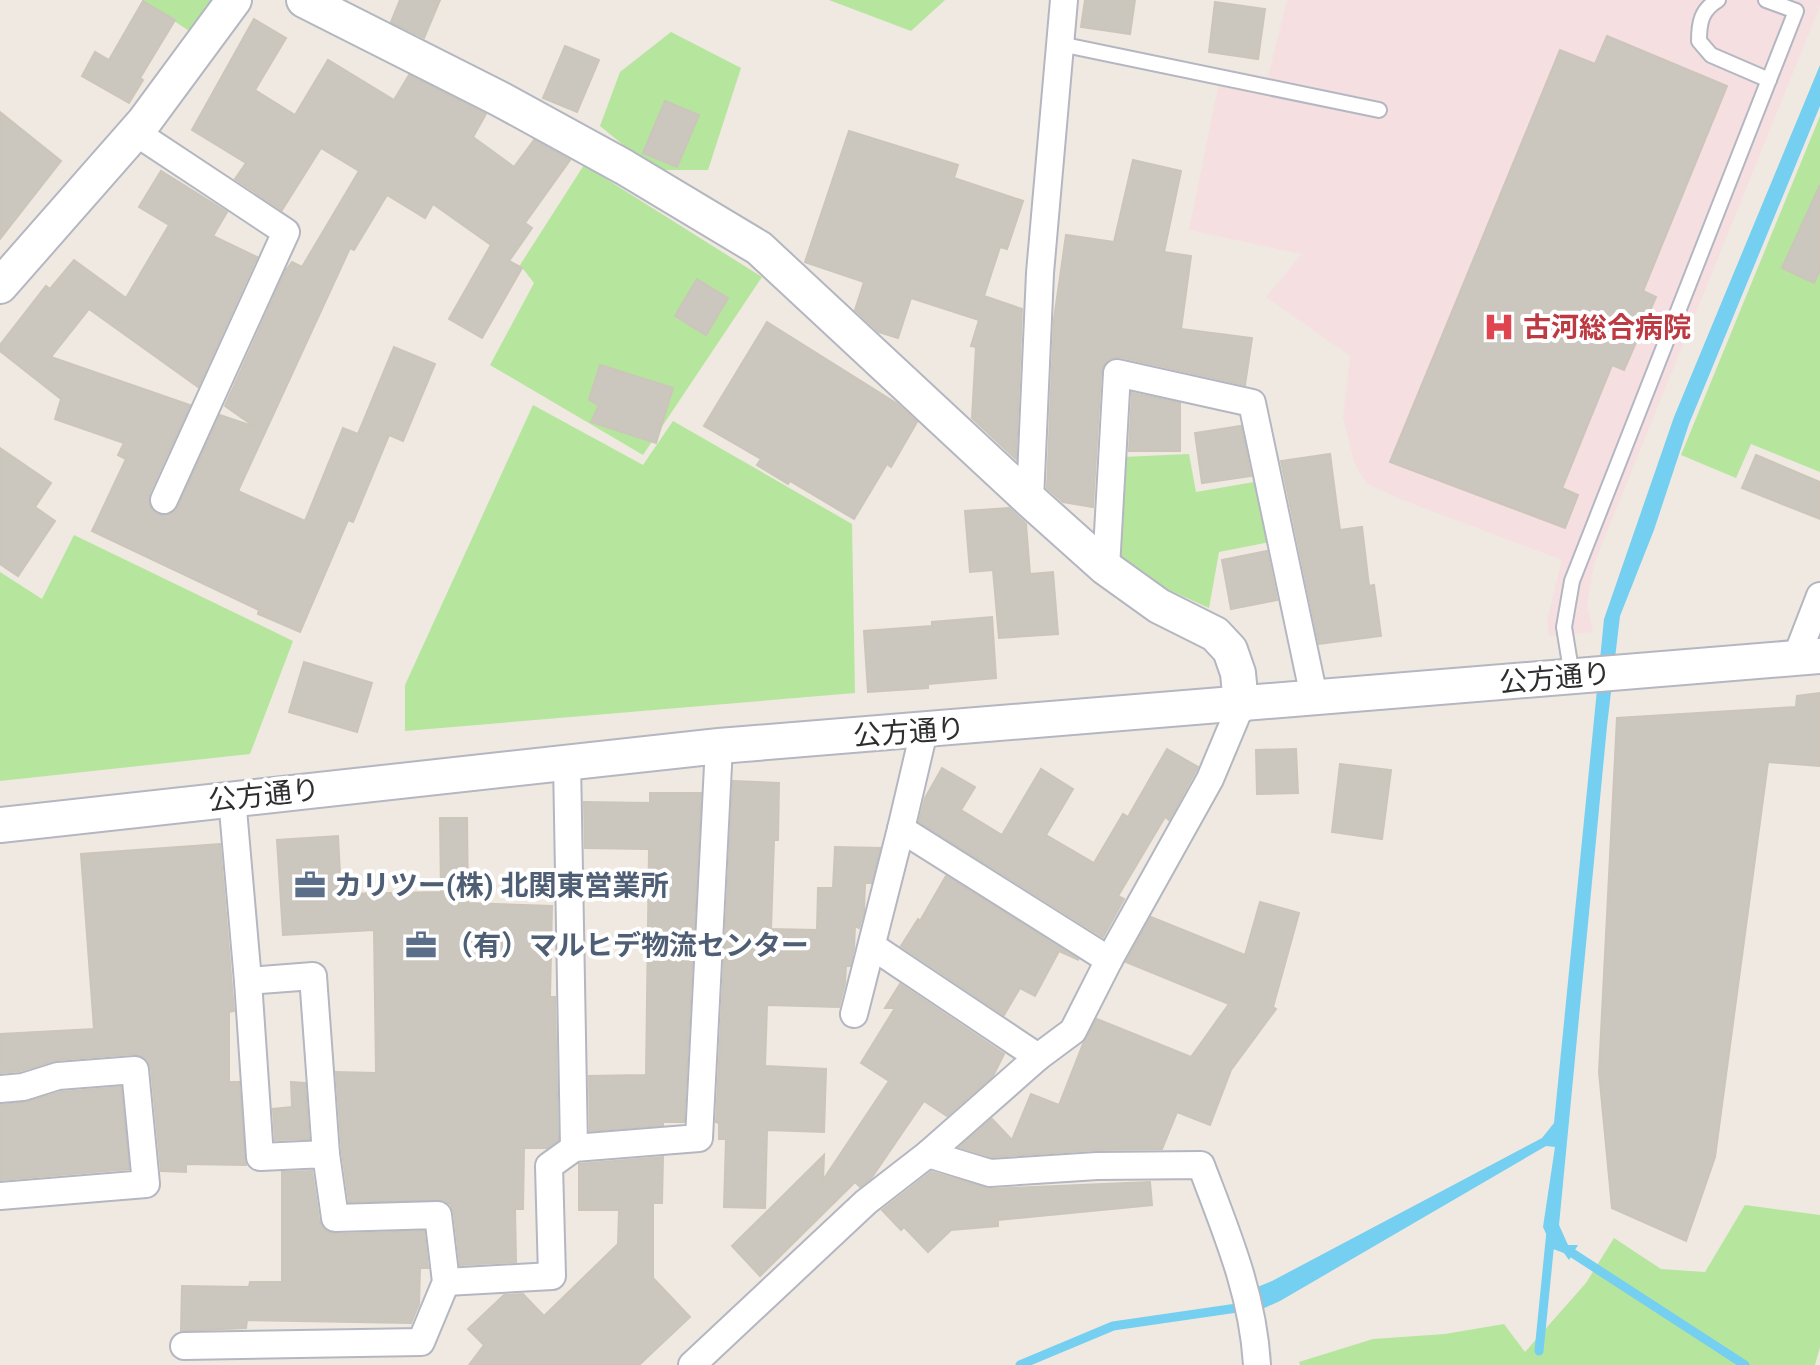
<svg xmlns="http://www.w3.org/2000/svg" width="1820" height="1365" font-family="Roboto,'Noto Sans JP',sans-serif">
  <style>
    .medical { fill: #f5dfe0 }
    .green { fill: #b6e59e }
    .water { fill: #75cff0 }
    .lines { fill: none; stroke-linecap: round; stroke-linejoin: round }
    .stream { stroke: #75cff0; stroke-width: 9 }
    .building { fill: #cbc7bf; stroke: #cbc5ba; stroke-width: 2 }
    .service-casing { stroke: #b4b7c1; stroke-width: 18 }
    .minor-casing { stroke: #b4b7c1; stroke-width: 30 }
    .tertiary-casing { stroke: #b4b7c1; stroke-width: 38 }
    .service { stroke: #fff; stroke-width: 14 }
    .minor { stroke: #fff; stroke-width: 26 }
    .tertiary { stroke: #fff; stroke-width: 34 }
    .labels { text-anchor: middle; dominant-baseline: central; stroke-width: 8; stroke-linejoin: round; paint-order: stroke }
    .health-label { font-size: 28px; font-weight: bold; fill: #be3a42; stroke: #fff; text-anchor: start }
    .street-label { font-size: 28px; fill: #2e2e2e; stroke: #fff }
    .service-label { font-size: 28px; font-weight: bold; fill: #4e5e75; stroke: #fff; text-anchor: start }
  </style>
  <rect width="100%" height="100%" fill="#efe9e1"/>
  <polygon class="medical" points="1287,0 1820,0 1820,6 1594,564 1587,604 1593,632 1549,636 1547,621 1562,560 1400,499 1366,483 1354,462 1343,417 1350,356 1266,297 1302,254 1189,230 1222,68 1268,77"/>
  <g class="green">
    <polygon points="142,0 224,0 200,38"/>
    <polygon points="829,0 945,0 911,31"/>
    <polygon points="671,32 741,68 708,170 654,170 600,126 620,72"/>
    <polygon points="1820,116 1820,472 1751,444 1736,478 1681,455"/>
    <polygon points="584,165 762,277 643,455 490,365 534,283 520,265"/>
    <polygon points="533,405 643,465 673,421 852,524 855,693 405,731 405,685"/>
    <polygon points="1189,454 1196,492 1254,482 1270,542 1219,552 1209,608 1169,590 1115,554 1123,457"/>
    <polygon points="74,535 293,641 250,754 0,781 0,572 42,599"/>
    <polygon points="1745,1205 1820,1215 1820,1347 1815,1365 1300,1365 1299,1362 1373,1339 1445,1334 1504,1324 1525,1352 1586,1283 1614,1238 1661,1269 1705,1272"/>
  </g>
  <polygon class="water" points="1820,65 1820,106 1689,424 1654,530 1620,616 1607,726 1559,1225 1568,1245 1578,1245 1569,1260 1564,1253 1553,1249 1543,1227 1555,1147 1546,1146 1280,1301 1240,1319 1233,1297 1272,1281 1542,1138 1554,1123 1604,619 1674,417"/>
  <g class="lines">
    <g class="stream">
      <polyline points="1563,1247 1745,1365"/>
      <polyline points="1539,1351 1551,1231"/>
      <polyline points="1020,1365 1113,1326 1237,1308"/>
    </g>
  </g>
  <g class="building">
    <polygon points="400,0 440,0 424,38 391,22"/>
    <polygon points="1085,0 1135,0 1130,34 1081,27"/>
    <polygon points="143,1 175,20 140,78 143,80 129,103 82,76 95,52 109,60"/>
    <polygon points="1215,2 1265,9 1258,59 1209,52"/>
    <polygon points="254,19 286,38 255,90 295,115 328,60 394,100 409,75 486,114 473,137 514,167 534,140 570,160 525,223 532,228 509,261 522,268 482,338 449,319 491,245 433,204 425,218 387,195 354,250 350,248 238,491 305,521 343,428 358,434 394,347 435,364 403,441 389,435 353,522 348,520 300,632 258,614 259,610 92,531 126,459 118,455 124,443 55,419 61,399 0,351 0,345 46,286 50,289 74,260 126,298 169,225 139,207 161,171 227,212 213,236 257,257 198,387 89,309 51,357 190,405 149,494 151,509 158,515 173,513 178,507 220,415 255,427 225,406 286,270 292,262 302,267 359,171 321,148 282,210 235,179 246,163 192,130"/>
    <polygon points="1607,36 1727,86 1643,291 1656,297 1624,370 1612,365 1562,488 1578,495 1565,528 1390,462 1560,50 1595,64"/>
    <polygon points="565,46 599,60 577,112 543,98"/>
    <polygon points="665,101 699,115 677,167 643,153"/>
    <polygon points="0,112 61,161 0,239"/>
    <polygon points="849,131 958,165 954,178 1023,201 1007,249 1000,247 984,296 1022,309 1016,459 972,418 976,347 971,346 979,320 911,298 898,338 879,332 855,310 864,282 805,262"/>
    <polygon points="1133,160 1181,171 1164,252 1191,256 1181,329 1252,338 1245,385 1120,357 1111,358 1104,364 1101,372 1093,507 1063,502 1047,488 1054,319 1066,235 1114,242"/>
    <polygon points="1820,185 1820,270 1814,283 1782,268"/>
    <polygon points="697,279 728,298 706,335 675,316"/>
    <polygon points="767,322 896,403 917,422 891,467 887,464 854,519 790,481 788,484 757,465 761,459 704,426"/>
    <polygon points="600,365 673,388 656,443 591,422 599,405 589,400"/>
    <polygon points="1132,393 1180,403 1180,451 1129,451"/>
    <polygon points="1241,426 1251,476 1202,483 1195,433"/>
    <polygon points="0,448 51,483 35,507 55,521 18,576 0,564"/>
    <polygon points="1330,454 1340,530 1362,527 1369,586 1374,585 1381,636 1319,644 1281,461"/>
    <polygon points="1756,455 1820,482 1820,519 1742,488"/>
    <polygon points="1009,508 1026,524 1030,574 1053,572 1058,634 999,638 993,570 970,572 965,511"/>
    <polygon points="1267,551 1277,600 1231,609 1222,560"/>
    <polygon points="992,617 996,678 928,684 928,688 868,692 864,631 932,626 932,622"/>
    <polygon points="304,662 372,683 357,732 289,712"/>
    <polygon points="1820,693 1820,766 1768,762 1715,1157 1686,1241 1612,1208 1599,1072 1617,718 1796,707 1797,696"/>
    <polygon points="1167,749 1198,767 1169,820 1165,817 1118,896 1124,899 1103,937 919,822 925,798 942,768 975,787 961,810 1002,835 1041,769 1073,789 1046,835 1094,863 1123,814 1128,817"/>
    <polygon points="1296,749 1298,793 1257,794 1256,750"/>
    <polygon points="1340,764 1391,770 1382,839 1332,832"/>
    <polygon points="733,781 779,783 778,840 774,840 771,929 817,930 818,888 833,888 835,847 880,848 871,883 865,883 864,911 859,928 855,926 854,948 850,966 846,966 845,983 839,1007 767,1005 765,1066 826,1069 824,1132 767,1130 765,1208 724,1207 726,1139 719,1139 719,1123 716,1122"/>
    <polygon points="650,793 701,793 684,1122 663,1122 663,1125 590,1131 589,1076 646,1075 649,849 585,848 584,802 650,803"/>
    <polygon points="440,818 467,818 468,903 552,906 550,997 555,997 558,1140 547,1148 524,1148 523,1209 515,1209 516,1262 460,1265 454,1213 451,1205 444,1200 349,1202 342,1152 336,1072 376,1073 374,930 283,935 277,840 338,836 341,894 441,892"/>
    <polygon points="220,844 234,1011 229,1012 229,1082 239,1082 246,1165 186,1164 186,1172 161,1171 151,1068 148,1060 134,1054 57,1060 20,1071 0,1073 0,1034 94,1029 81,854"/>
    <polygon points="946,876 1079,960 1059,951 1035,996 1020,988 1004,1015 901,946 918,919 920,921"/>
    <polygon points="1260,902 1299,913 1273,1007 1276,1009 1231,1070 1210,1125 1177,1112 1162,1149 1096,1150 992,1157 960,1147 992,1119 1012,1140 1031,1094 1059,1105 1083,1044 1097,1019 1191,1057 1229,1004 1126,962 1151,917 1245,955"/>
    <polygon points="900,984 1004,1054 993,1076 947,1116 924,1101 872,1177 860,1187 855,1182 760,1276 732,1246 824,1155 823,1180 889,1081 861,1063 895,1008 885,1008"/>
    <polygon points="291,1082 305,1083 309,1139 275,1140 273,1109 292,1107"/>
    <polygon points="121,1087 129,1169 0,1180 0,1105 27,1102 61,1092"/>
    <polygon points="663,1157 662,1203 653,1203 653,1278 690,1317 639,1365 469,1365 484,1345 468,1329 504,1295 523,1294 544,1316 618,1244 619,1210 579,1210 579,1164"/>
    <polygon points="312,1171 319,1220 327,1232 335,1234 424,1231 428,1268 420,1268 419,1304 411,1323 247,1320 246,1328 181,1331 182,1286 249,1287 250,1282 282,1282 282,1172"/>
    <polygon points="931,1172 990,1189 1150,1182 1152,1205 998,1220 998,1226 951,1230 928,1252 904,1227 901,1230 882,1210"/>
  </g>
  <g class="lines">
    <defs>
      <g id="service">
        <path d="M1718,0C1701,10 1699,23 1699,41L1711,55L1769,80"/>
        <polyline points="1060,44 1379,110"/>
        <polyline points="1572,676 1564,627 1572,581 1796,11 1766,0"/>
      </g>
      <g id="minor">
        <polyline points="135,132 286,232 164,500"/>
        <polyline points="1030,500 1040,273 1064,0"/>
        <polyline points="1106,568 1117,373 1252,403 1314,697"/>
        <polyline points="1796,658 1820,596"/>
        <polyline points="924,731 901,829 1109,960"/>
        <polyline points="567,762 574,1148"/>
        <polyline points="872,946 1038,1057"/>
        <polyline points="248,981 313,976 326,1154"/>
        <polyline points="854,1014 901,829"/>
        <polyline points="0,1089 23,1087 58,1076 135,1070 146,1184 0,1196"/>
        <path d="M928,1154L990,1173L1097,1166L1201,1165C1226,1231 1253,1294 1257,1365"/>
        <polyline points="446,1282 552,1276 549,1166 574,1148 699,1138 719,746"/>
        <polyline points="184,1346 421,1342 446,1282 438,1215 335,1218 326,1154 260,1157 248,981 232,798"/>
        <polyline points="692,1365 866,1202 928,1154 1038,1057 1073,1031 1109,960 1210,779 1241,705"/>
      </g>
      <g id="tertiary">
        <polyline points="304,0 500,99 624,167 759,248 1030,500 1106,568 1159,606 1215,634 1230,650 1238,673 1241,705"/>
        <polyline points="0,286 144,122 234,0"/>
        <polyline points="0,825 719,746 1820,656"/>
      </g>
    </defs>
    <use href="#service" class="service-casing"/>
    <use href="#minor" class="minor-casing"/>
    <use href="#tertiary" class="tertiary-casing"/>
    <use href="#service" class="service"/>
    <use href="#minor" class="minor"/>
    <use href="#tertiary" class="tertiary"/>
  </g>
  <defs>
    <symbol id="hospital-bare" viewBox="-9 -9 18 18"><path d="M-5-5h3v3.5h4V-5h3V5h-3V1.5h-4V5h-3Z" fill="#e0444e" stroke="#fff" stroke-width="2.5" paint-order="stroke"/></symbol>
    <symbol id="office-bare" viewBox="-9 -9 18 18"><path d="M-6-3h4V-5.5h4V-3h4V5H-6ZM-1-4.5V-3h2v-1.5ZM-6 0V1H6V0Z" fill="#5c6f8a" stroke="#fff" stroke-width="2.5" paint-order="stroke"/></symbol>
  </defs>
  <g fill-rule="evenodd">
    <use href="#hospital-bare" x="1477" y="305" width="44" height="44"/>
    <use href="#office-bare" x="288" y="863" width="44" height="44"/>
    <use href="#office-bare" x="399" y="923" width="44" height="44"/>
  </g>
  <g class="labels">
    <g class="health-label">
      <text x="1523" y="327">古河総合病院</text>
    </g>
    <g class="street-label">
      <text transform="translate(1555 678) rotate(-5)">公方通り</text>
      <text transform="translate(909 732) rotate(-4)">公方通り</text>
      <text transform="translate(264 795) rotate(-6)">公方通り</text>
    </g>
    <g class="service-label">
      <text x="334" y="885">カリツー(株) 北関東営業所</text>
      <text x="445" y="945">（有）マルヒデ物流センター</text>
    </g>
  </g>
</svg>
